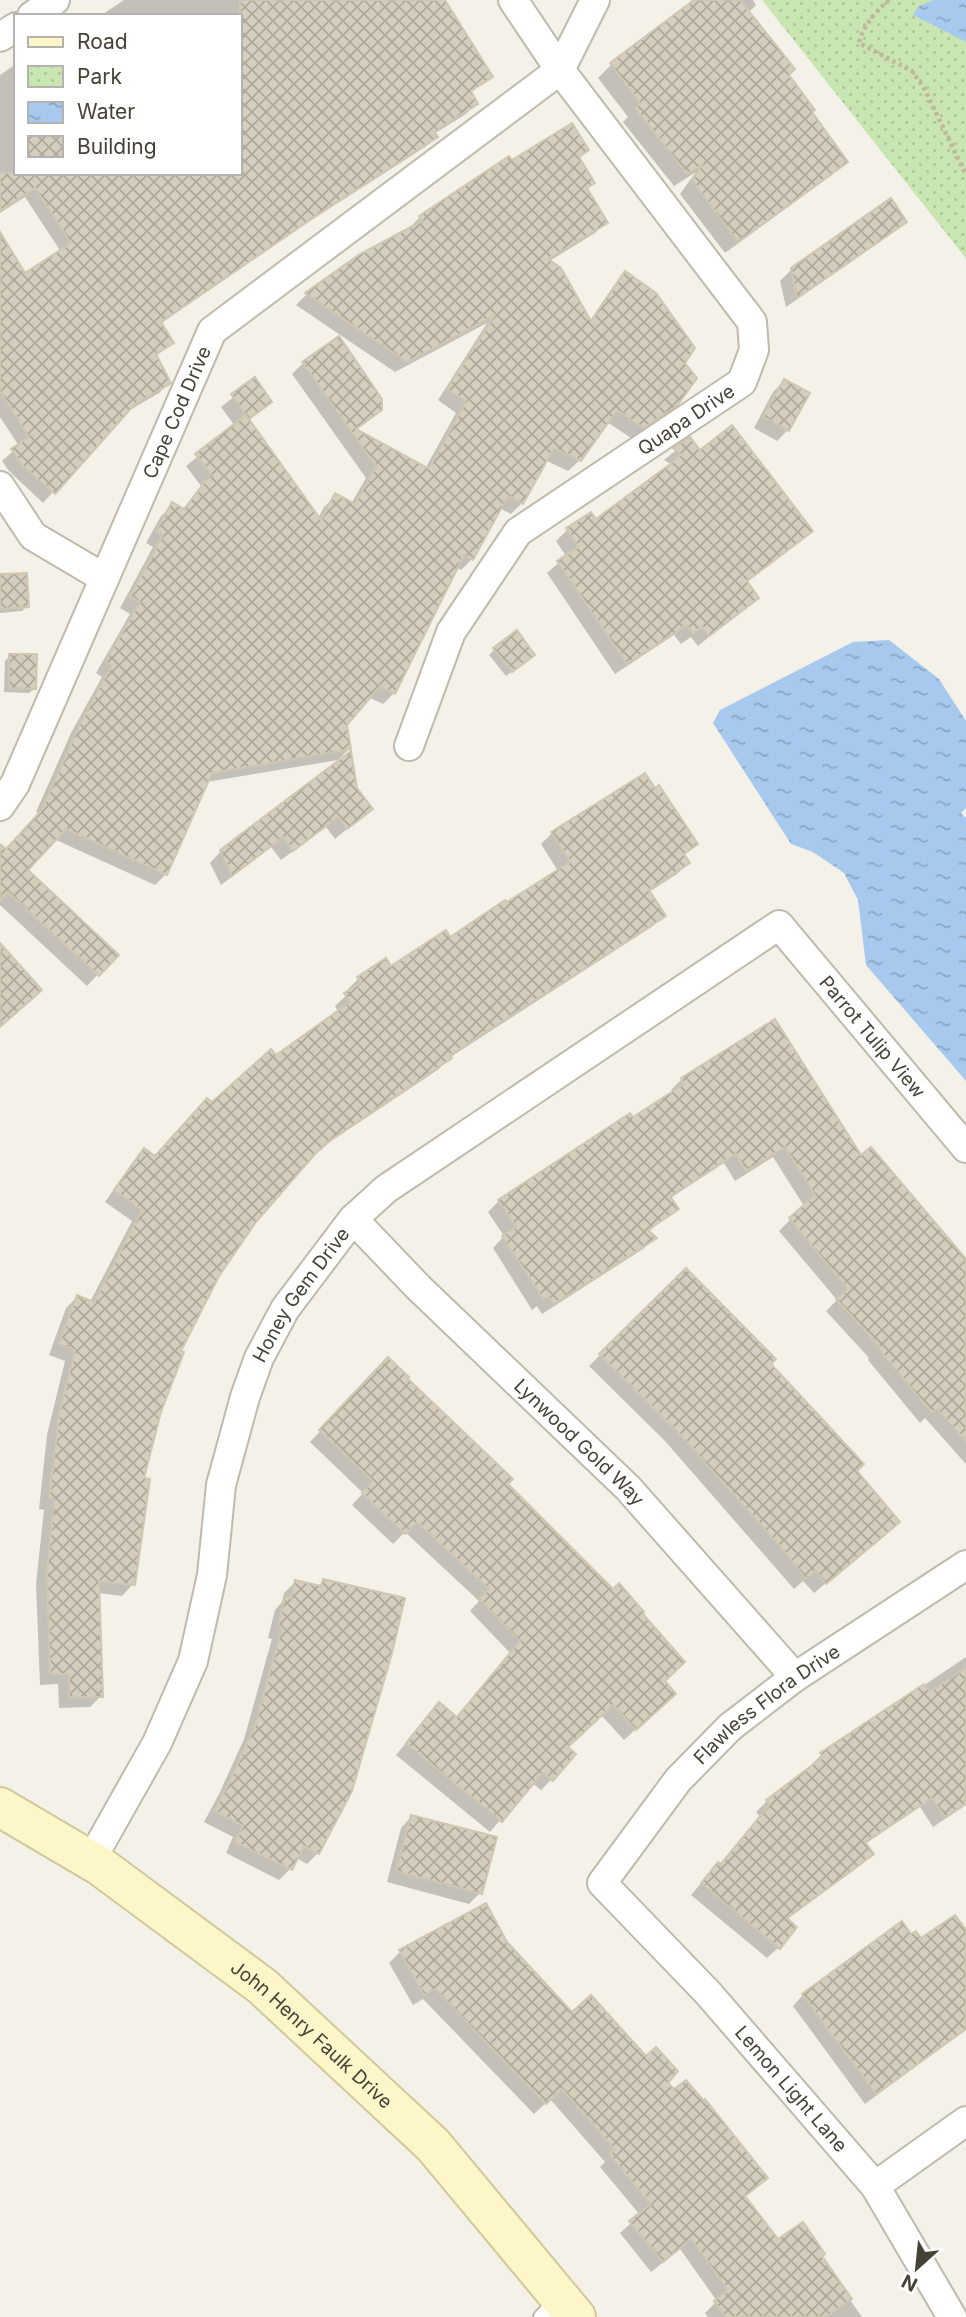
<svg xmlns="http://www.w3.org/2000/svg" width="966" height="2317" font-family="Inter,sans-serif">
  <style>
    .park { fill: url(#park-dots) }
    .water { fill: url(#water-ripples) }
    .shadow { fill: #0003 }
    .building { fill: url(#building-cross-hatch); stroke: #cfc7b1; stroke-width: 2 }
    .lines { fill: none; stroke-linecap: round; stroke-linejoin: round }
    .lane-casing { stroke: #bfbaab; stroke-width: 18 }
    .street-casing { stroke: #bfbaab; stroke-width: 32 }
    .secondary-casing { stroke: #d2c899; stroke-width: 42 }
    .path { stroke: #c0b79d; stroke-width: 4.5; stroke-dasharray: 3.5 3.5; stroke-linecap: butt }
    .lane { stroke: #fff; stroke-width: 14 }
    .street { stroke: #fff; stroke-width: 28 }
    .secondary { stroke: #fdf6c9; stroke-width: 38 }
    .labels { text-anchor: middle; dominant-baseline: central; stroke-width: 5; stroke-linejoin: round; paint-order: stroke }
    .street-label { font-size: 19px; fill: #474237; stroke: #fff }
  </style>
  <defs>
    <pattern id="park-dots" width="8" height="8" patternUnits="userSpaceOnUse" patternTransform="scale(1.75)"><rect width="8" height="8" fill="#c9e6b2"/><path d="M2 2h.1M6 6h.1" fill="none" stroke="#aec69a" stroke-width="1.8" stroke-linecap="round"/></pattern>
    <pattern id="water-ripples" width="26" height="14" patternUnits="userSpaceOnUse" patternTransform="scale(1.75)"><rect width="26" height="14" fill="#a7c9ee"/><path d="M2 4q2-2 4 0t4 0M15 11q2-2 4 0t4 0" fill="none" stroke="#8aa5c2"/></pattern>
    <pattern id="building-cross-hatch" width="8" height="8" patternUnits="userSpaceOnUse" patternTransform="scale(1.75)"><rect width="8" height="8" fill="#d5cebe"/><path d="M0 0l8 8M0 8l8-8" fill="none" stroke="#afa99b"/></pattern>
  </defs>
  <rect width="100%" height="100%" fill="#f3f1e8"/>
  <polygon class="park" points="762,0 966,0 966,260 964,256"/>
  <g class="water">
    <polygon points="934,0 966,0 966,42 913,15 919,6"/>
    <polygon points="889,640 939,679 966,721 966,808 961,813 966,818 966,1081 866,965 858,900 844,873 813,852 791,844 713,723 720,710 853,642"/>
  </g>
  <g class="shadow">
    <polygon points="124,0 443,0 491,76 470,93 476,103 466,114 434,134 435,137 425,147 307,223 160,324 172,343 155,357 169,383 159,393 125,413 43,503 9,471 2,461 19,446 0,417 0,235 24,275 61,252 25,197 0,213 0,75 16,64 16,173 240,173 240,16 100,16"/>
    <polygon points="697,0 753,0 756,5 748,13 810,112 846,162 833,174 725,253 680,194 696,172 674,186 623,122 628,117 598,78 611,65"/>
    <polygon points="586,150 578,159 593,183 586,190 606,222 595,233 548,262 589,322 615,284 625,273 683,363 675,405 664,416 631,438 607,422 580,460 568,471 545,460 522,503 511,514 499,508 472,559 461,570 456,567 394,693 383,704 368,697 345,724 349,749 338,760 206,782 166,874 155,885 54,839 26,871 116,955 87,986 0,905 0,861 40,814 36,812 71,733 102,677 96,673 130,614 120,608 153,547 146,543 161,516 172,505 183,511 201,486 186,466 235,426 221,407 255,380 270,402 248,421 318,518 324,507 335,496 351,504 366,478 292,374 303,363 381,410 356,430 425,469 456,413 438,400 487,323 395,372 296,305 307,294 361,256 409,228 420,217 511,162"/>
    <polygon points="905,221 894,232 786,307 780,281 792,269"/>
    <polygon points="784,381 788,430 777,441 754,428 773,392"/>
    <polygon points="690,439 700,452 810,531 746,582 757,597 698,646 691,637 681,644 674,635 615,674 547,573 566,556 556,541 567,530 591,514 596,522 671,464 664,460"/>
    <polygon points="0,576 27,606 22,611 0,613"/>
    <polygon points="494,650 528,659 506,676 489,655"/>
    <polygon points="10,656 35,688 29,693 4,692 5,661"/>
    <polygon points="355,789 371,809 335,839 326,827 281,860 271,847 221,885 210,863 221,851"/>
    <polygon points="552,833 696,844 683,856 688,863 677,874 649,892 664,915 653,926 449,1058 439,1069 318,1150 255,1221 217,1275 178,1352 142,1479 133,1584 122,1596 98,1593 101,1696 90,1707 59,1708 58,1684 40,1685 36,1584 44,1510 39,1509 47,1435 65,1361 49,1355 66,1308 77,1297 90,1302 132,1221 105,1202 133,1162 144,1151 155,1158 212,1104 339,1013 335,1006 350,992 348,989 359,978 390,968 450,939 558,871 541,844"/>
    <polygon points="682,1079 861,1158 966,1262 966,1464 925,1418 920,1423 868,1360 869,1358 826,1311 837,1300 779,1231 804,1206 773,1157 735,1181 724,1163 669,1199 676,1209 648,1232 654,1238 643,1249 542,1314 537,1306 532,1310 493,1248 504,1236 488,1212 499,1201 673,1093 671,1090"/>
    <polygon points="686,1270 768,1364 855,1471 886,1532 814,1593 803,1581 794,1589 665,1441 589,1366"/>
    <polygon points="388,1360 505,1484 663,1682 663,1704 624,1740 601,1715 566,1748 552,1779 541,1790 532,1783 490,1832 396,1755 428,1716 456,1718 510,1653 470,1611 479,1601 405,1532 393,1544 352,1505 363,1493 310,1442"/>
    <polygon points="323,1581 318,1853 307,1864 296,1858 290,1869 279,1880 226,1853 233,1837 204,1822 219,1794 244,1739 272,1639 268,1638 275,1610 282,1602 284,1593 295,1582 317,1587"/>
    <polygon points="966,1657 966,1805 933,1827 920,1807 865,1844 872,1854 861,1865 786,1920 778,1948 767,1958 691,1895 708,1875 720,1865 760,1817 756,1812 767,1801 812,1767 811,1765 822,1754"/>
    <polygon points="412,1816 480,1893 469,1904 387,1882 401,1828"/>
    <polygon points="966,1928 966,2029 865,2104 793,2006 803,1995 911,1937 921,1941"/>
    <polygon points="506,1943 572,2014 666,2083 765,2178 744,2197 778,2242 820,2257 862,2317 708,2317 705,2313 717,2301 680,2249 651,2272 620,2233 640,2215 600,2167 605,2162 550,2099 534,2114 423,1999 413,2005 389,1963 400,1952"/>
  </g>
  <g class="building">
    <polygon points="240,0 445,0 493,77 471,91 478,104 434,132 438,137 320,213 161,322 174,343 156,354 171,383 135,404 55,494 22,465 11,449 29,437 0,391 0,232 25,273 71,243 35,188 0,211 0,173 240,173"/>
    <polygon points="694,0 740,0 795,69 789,75 815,110 812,112 848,162 738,242 692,180 703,164 687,174 635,108 640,103 610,63"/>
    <polygon points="572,123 589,150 579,157 595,183 587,188 608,223 548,259 561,268 591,321 625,271 656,293 695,348 685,363 697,378 677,406 643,428 617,410 581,461 554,448 523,504 508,496 473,560 464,555 395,694 380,686 347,725 351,749 212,773 167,875 66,829 28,870 119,955 99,976 8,892 0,901 0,844 6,849 41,811 82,720 112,665 105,662 140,602 130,597 163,535 156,531 172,502 184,509 211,474 195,454 246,415 321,520 335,493 355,504 376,466 302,362 339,336 382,399 382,410 356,429 429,469 466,401 447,389 494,316 407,362 305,293 360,254 422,221 419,216 509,156 512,160"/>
    <polygon points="891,198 907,222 797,298 791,268"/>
    <polygon points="255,377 272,402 249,419 231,394"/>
    <polygon points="784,379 810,393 789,431 763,417"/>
    <polygon points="732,425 813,531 747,581 759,598 709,636 702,627 693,634 686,625 627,664 557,561 578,547 566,528 591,512 596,519 673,462 681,454 673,448 690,437 700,450"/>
    <polygon points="27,573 29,607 0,609 0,574"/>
    <polygon points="517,630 535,655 512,672 493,648"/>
    <polygon points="9,654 37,654 36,689 9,688"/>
    <polygon points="351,751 357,788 373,809 347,829 338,817 293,851 283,837 232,876 220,850"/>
    <polygon points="645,773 655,788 659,785 698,844 684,854 690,863 649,890 666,916 450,1055 452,1058 332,1139 315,1154 256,1222 219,1276 181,1351 184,1352 161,1412 144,1478 150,1479 135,1585 99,1581 103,1697 69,1697 69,1674 50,1674 47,1572 54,1499 49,1498 58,1425 57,1424 75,1350 59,1344 77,1295 94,1302 142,1210 114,1190 144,1148 155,1156 207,1098 212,1102 271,1049 276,1055 350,1002 344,993 361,983 357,977 386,958 391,966 446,930 450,937 505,900 507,902 570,862 551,832"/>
    <polygon points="0,943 42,990 0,1027"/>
    <polygon points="775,1019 861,1155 871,1147 966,1259 966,1441 937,1409 932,1413 877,1347 879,1346 836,1299 848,1289 789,1218 815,1195 785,1147 746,1171 736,1154 670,1196 679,1209 648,1230 657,1238 554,1304 549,1297 544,1300 502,1236 516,1227 498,1200 630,1113 633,1117 684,1084 681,1078"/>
    <polygon points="686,1268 776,1359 771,1364 864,1464 857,1471 900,1522 826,1584 815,1571 806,1579 784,1551 676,1430 599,1354"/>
    <polygon points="388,1357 409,1377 407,1378 513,1479 508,1484 613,1589 619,1583 644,1612 643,1614 685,1662 665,1681 676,1694 636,1730 613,1705 568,1747 576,1754 553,1781 543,1772 502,1822 406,1743 439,1702 457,1717 520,1641 479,1599 489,1589 417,1522 405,1534 362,1493 373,1481 319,1430"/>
    <polygon points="323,1579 405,1598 392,1653 352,1791 319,1854 304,1846 292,1870 235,1842 243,1826 214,1811 230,1781 255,1726 282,1628 278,1627 285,1597 291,1598 295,1580 321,1586"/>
    <polygon points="966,1668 966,1803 945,1817 932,1798 865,1842 874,1854 787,1918 797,1927 780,1949 701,1883 718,1862 721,1864 770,1804 766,1800 823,1757 820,1753 924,1684 930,1692"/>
    <polygon points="411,1815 497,1837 482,1894 396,1871"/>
    <polygon points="486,1903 507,1942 572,2012 591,1995 646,2056 656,2047 678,2071 668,2083 674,2089 686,2080 704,2101 705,2099 768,2178 745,2196 778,2239 803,2222 825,2254 822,2256 852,2299 825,2317 726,2317 714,2301 728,2290 691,2239 663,2262 629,2221 651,2204 609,2154 615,2150 562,2089 546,2104 435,1989 424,1995 399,1950"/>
    <polygon points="955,1915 966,1930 966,2029 876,2094 802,1994 902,1921 911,1934 916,1931 921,1938"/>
  </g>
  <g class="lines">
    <defs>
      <polyline id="lane" points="541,2317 560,2298"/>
      <g id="street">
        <polyline points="32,16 55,0"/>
        <polyline points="0,37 16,27"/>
        <polyline points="0,486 33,536 104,578"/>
        <path id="s1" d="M409,746L451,632L518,532L742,382L754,350L752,322L560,70L513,0"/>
        <path id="s2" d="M0,806L15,784L212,331L560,70L595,0"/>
        <path id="s3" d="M353,1219L418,1287L628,1488L795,1677"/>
        <path id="s4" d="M91,1860L157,1743L193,1661L212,1575L221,1485L245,1397L259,1358L285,1309L353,1219L386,1189L779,925L966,1148"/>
        <polyline points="875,2186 966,2121"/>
        <path id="s5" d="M952,2317L875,2186L708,1993L602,1883L678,1780L730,1727L795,1677L966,1565"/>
      </g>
      <g id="secondary">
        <path id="s6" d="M0,1807L100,1866L262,1986L433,2145L576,2317"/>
      </g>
    </defs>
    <use href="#lane" class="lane-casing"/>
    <use href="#street" class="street-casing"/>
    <use href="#secondary" class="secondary-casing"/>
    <path class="path" d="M889,0C876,11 863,26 859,43L912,71L924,88L966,175"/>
    <use href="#lane" class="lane"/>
    <use href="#street" class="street"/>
    <use href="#secondary" class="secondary"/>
  </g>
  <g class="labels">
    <g class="street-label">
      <text stroke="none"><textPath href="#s2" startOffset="432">Cape Cod Drive</textPath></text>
      <text stroke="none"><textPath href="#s1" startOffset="444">Quapa Drive</textPath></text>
      <text stroke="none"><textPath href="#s4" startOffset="1367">Parrot Tulip View</textPath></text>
      <text stroke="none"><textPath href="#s4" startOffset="611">Honey Gem Drive</textPath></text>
      <text stroke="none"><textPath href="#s3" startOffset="318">Lynwood Gold Way</textPath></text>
      <text stroke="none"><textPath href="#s5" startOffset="805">Flawless Flora Drive</textPath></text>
      <text stroke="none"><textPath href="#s6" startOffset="387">John Henry Faulk Drive</textPath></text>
      <text transform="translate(791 2089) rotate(49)">Lemon Light Lane</text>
    </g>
  </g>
  <rect x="14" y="14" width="228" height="161" fill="#ffffff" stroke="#b5b3af" stroke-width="2"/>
  <rect x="28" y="37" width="35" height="10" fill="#fdf6c9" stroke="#b5b3af" stroke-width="2"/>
  <text x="77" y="49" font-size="21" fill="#474237">Road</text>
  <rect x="28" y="66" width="35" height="21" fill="url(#park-dots)" stroke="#b5b3af" stroke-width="2"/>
  <text x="77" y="84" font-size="21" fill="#474237">Park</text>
  <rect x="28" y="102" width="35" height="21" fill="url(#water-ripples)" stroke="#b5b3af" stroke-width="2"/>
  <text x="77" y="119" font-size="21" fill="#474237">Water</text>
  <rect x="28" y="136" width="35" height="21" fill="url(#building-cross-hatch)" stroke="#b5b3af" stroke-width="2"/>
  <text x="77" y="154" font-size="21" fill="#474237">Building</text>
  <g transform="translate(917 2268) rotate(207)" stroke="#ffffff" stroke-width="5" paint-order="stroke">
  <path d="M0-5L12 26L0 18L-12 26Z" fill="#474237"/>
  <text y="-10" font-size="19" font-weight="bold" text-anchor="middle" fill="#474237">N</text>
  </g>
</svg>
